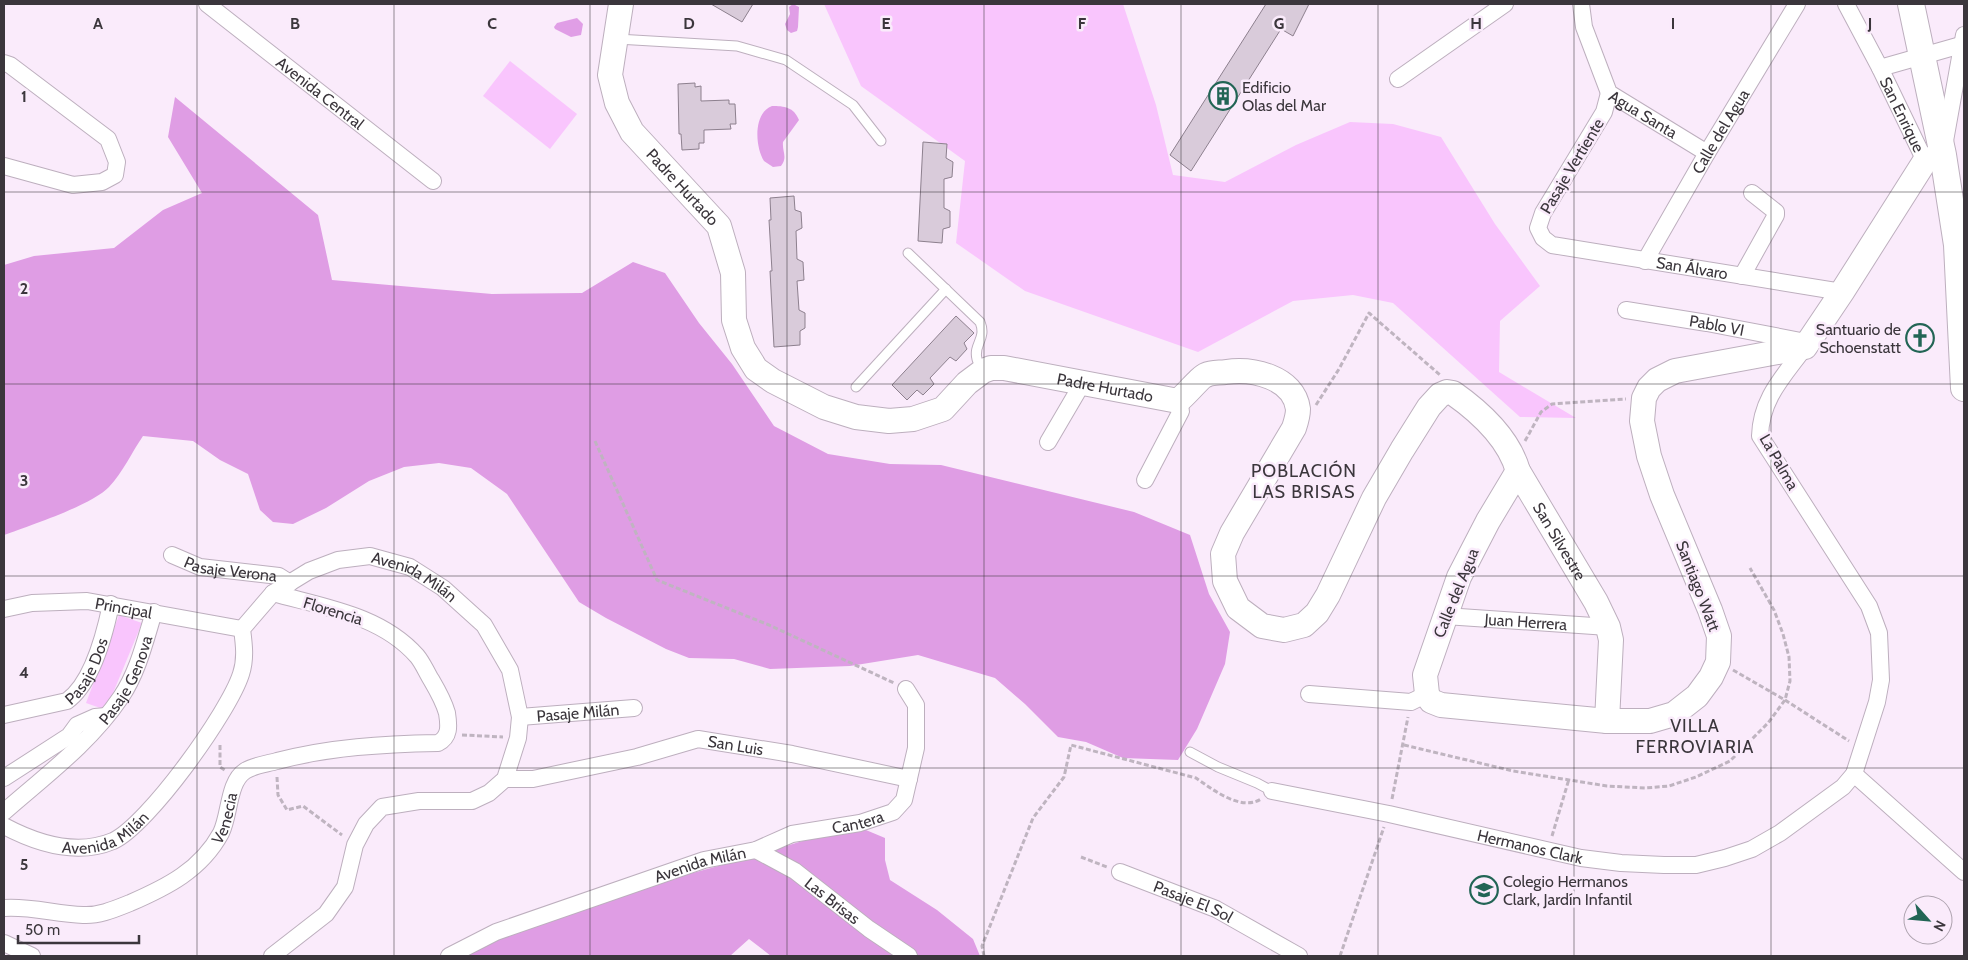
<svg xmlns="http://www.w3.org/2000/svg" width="1968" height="960" font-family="Cabin,sans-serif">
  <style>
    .green { fill: #f9c5fd }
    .forest { fill: #df9de4 }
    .water { fill: #e09ee6 }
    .building { fill: #d9cbda; stroke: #8d808e }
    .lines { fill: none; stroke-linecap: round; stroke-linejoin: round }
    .lane-casing { stroke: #bdafbe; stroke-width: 11 }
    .street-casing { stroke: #bdafbe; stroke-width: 18 }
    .secondary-casing { stroke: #bdafbe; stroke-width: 26 }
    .primary-casing { stroke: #bdafbe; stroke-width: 28 }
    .path { stroke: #bfb4c0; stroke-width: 3; stroke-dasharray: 5 2.5; stroke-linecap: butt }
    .lane { stroke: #fff; stroke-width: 9 }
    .street { stroke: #fff; stroke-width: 16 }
    .secondary { stroke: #fff; stroke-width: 24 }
    .primary { stroke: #fff; stroke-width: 26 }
    .grid { fill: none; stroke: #3b363c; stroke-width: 1; stroke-opacity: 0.55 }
    .labels { text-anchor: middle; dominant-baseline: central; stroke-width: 5; stroke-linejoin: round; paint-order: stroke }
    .poi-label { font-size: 16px; fill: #3b363c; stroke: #faebfb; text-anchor: start }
    .street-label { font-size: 16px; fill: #3b363c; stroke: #faebfb }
    .neighbourhood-label { font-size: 18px; letter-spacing: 1px; fill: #3b363c; stroke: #faebfb }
    .grid-label { font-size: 16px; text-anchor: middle; font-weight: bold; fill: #3b363c; stroke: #faebfb; stroke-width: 5; stroke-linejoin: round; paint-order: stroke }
  </style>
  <rect width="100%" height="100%" fill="#faebfb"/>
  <g class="green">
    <polygon points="824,4 1123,4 1156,105 1173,175 1225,182 1296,145 1350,122 1393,124 1441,137 1495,224 1540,286 1500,321 1499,372 1576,418 1520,417 1393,303 1353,295 1293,301 1198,352 1025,291 956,243 965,161 861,86"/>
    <polygon points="510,61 577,114 550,149 483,96"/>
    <polygon points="119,615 142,623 106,710 86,703"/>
  </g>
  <g class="forest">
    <path d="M175,97L318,215L332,280L492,294L582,293L633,262L665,273L699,323L732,364L774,426L828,454L890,464L941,465L1134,512L1190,535L1209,594L1230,632L1225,664L1197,729L1178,760L1123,758L1086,742L1058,737L1025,704L995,678L918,655L850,666L770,669L734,659L689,658L666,649L606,618L579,602L507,494L471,468L439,463L404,467L369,481L326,508L293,524L273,522L260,510L248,474L220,460L193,441L143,436C132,452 123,472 109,487C92,505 29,526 4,535V265L34,256L114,248L163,210L202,193L168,137Z"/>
    <polygon points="854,825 885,838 885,860 890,880 937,910 973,939 980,956 771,956 749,939 730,956 461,956 576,905 751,857"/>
  </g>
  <g class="water">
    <polygon points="793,4 799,7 798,27 797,31 791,33 787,30 785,24 790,14 789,7"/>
    <polygon points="577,18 583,24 581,35 571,37 555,29 554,27 557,23"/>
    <path d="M772,106C784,106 794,107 799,120L783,142C782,152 788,157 781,166L773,167L764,161C755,147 753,113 772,106Z"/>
  </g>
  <g class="building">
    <polygon points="711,4 753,4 742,22"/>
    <polygon points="1266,4 1309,4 1293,36 1281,29 1191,171 1170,155"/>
    <polygon points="695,83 695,87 701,86 701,101 729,100 729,104 735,104 736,124 730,124 731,129 704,130 704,143 699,143 699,149 682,150 681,134 679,134 678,84"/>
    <polygon points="923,142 947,144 946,158 953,162 952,177 944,179 944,208 950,211 950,227 943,229 942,243 918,241"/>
    <polygon points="794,196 795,210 801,212 802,228 796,231 797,259 803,262 804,280 797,281 799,310 805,313 805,328 800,331 800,345 774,347 770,271 772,271 769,220 771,220 770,198"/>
    <polygon points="956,316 974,333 964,343 967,349 956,361 950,357 930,378 934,384 923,395 917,390 907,400 892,385"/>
  </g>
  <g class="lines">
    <defs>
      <g id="lane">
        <polyline points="617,39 737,46 786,60 853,105 881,141"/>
        <path d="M908,253L980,322C987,339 973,344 977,359C978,363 981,367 983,371"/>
        <polyline points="856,387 946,289"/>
        <polyline points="1190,752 1218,767 1257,783 1272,791"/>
      </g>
      <g id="street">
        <path id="s1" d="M207,4L433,181"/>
        <path id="s2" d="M1581,4L1584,27L1609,93L1707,153"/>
        <path id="s3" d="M1846,4L1880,68L1925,161"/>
        <polyline points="4,63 10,65 108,139 117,162 115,175 102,182 73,185 4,166"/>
        <polyline points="1880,68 1961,45"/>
        <polyline points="1398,79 1505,4"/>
        <path id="s4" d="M1609,93L1604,112L1543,213L1538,228L1543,238L1552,245L1842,292"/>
        <polyline points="1945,141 1964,35"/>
        <path id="s5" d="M1645,261L1707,153L1797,4"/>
        <polyline points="1742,276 1776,215 1776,212 1752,193"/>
        <path id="s6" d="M1626,310L1707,323L1806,342"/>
        <polyline points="1048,442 1082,384"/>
        <polyline points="1145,480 1181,411 1178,401"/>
        <path id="s7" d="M172,555L200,567L279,576L290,583"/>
        <path id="s8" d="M4,609L32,603L87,601L242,629"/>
        <path id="s9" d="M1445,616L1608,627"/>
        <polyline points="1309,694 1411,702 1427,694"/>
        <path id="s10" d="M4,715L67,701C92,683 105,633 111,604"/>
        <path id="s11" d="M520,717L634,708"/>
        <polyline points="1854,774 1964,872"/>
        <polyline points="4,778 69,736 77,725 95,717 106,716"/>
        <path id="s12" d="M505,779H533L637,757L698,739L792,754L909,779"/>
        <path id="s13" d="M1272,791L1389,814L1581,858L1621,863L1664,865H1696L1725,858L1752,849L1780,833L1843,787L1854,774L1877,702L1881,680L1879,633L1869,606L1760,436C1761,398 1784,376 1805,347"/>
        <path id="s14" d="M4,812C45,776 90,743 121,697C138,672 145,641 154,612"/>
        <path id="s15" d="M4,826C36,843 77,856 113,841C148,825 229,712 241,674C246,659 244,644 242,629L273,593L309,571L338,560L370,556L410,567L443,588L484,625L510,670L520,717L518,738L505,779L489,793L472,801H419L382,807L366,824L355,845L345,887L326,914L272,956"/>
        <path id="s16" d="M756,850L795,871L869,929L909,956"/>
        <path id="s17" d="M1120,872L1216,909L1299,956"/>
        <path id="s18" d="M4,908C30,906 56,914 83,915C99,916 115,909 130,903C167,887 201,870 221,833C230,815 228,782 245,771C254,765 267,764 277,761C330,747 384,744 438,743C450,737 449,726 447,713C443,699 436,688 429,676C425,669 422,662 417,656C381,615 323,607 273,593"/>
        <polyline points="4,943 32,956"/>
        <path id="s19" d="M449,956L496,932L704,860L756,850L792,834L860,823L893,812L904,800L916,748V705L906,689"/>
      </g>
      <g id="secondary">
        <path id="s20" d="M621,4L610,75L617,103L632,132L719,226L733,273L734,320L743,348L756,369L773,381L824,407L856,417L889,421L913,419L943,409L967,383L983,371L991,368H1004L1178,401C1186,395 1200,377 1206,375C1212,372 1220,373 1226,372C1252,368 1294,377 1298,409C1298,415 1296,422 1294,428L1232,533L1223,554L1225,581L1238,608L1262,626L1284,630L1304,625L1317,613L1328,595L1374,498L1402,450L1429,407L1440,395L1447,392L1453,393C1480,412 1509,439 1518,471L1596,602L1608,627L1611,640L1607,721"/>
        <polyline points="1518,471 1488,521 1459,577 1425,675 1427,694 1431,701 1441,705 1607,721 1650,721 1674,714 1697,696 1711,677 1718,662 1719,636 1710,610 1662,495 1649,456 1642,421 1644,398 1649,388 1657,380 1675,371 1805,347 1842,292 1925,161 1943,155"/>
      </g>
      <polyline id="primary" points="1911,4 1943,155 1957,245 1964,388"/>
    </defs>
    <use href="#lane" class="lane-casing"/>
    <use href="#street" class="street-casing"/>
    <use href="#secondary" class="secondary-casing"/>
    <use href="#primary" class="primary-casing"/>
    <g class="path">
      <polyline points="1316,405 1339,369 1369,313 1440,375"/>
      <polyline points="595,441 657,580 769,625 894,683"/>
      <polyline points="1525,441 1541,412 1552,404 1626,399"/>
      <polyline points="1733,670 1785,700 1849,741"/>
      <polyline points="462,735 503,737"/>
      <polyline points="220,745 220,767 226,771"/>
      <polyline points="1404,745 1513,771 1607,786 1645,788 1669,786 1696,777 1730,761 1768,723 1785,700 1790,681 1789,657 1783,634 1774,610 1750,568"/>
      <polyline points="277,777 278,795 287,810 303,806 342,835"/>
      <polyline points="1392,799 1408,717"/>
      <polyline points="1552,836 1569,779"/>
      <polyline points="1081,857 1107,867"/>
      <path d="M984,956L982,946L1033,818L1064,777L1071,745L1196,778C1212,789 1241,812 1261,799"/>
      <polyline points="1340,956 1384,827"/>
    </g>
    <use href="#lane" class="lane"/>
    <use href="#street" class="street"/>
    <use href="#secondary" class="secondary"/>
    <use href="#primary" class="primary"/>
  </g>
  <path class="grid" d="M197,4V956M394,4V956M590,4V956M787,4V956M984,4V956M1181,4V956M1378,4V956M1574,4V956M1771,4V956M4,192H1964M4,384H1964M4,576H1964M4,768H1964"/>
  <defs>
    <symbol id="building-ring" viewBox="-11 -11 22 22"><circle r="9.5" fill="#faebfb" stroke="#226555" stroke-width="1.5"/><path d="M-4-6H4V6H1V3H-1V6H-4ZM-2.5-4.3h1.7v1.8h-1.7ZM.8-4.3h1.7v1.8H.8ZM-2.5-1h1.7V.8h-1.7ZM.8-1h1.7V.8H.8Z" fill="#226555"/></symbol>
    <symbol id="church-ring" viewBox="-11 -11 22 22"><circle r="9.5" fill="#faebfb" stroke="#226555" stroke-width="1.5"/><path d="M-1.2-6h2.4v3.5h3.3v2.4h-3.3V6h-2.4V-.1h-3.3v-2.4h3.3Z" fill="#226555"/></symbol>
    <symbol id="school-ring" viewBox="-11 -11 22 22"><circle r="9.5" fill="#faebfb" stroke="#226555" stroke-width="1.5"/><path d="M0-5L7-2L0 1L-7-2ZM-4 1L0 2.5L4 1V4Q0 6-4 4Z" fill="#226555"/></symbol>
  </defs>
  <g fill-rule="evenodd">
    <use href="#building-ring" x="1207" y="80" width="32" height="32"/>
    <use href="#church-ring" x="1904" y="322" width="32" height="32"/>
    <use href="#school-ring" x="1468" y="874" width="32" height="32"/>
  </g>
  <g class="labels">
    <g class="poi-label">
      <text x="1242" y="87">Edificio<tspan x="1242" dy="18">Olas del Mar</tspan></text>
      <text x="1901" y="329" text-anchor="end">Santuario de<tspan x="1901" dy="18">Schoenstatt</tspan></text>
      <text x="1503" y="881">Colegio Hermanos<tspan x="1503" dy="18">Clark, Jardín Infantil</tspan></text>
    </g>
    <g class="street-label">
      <text stroke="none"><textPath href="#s1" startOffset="144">Avenida Central</textPath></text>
      <text stroke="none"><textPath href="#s2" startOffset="134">Agua Santa</textPath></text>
      <text stroke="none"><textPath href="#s3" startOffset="124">San Enrique</textPath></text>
      <text stroke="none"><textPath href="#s5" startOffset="150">Calle del Agua</textPath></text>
      <text transform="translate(1572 166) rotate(-59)">Pasaje Vertiente</text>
      <text stroke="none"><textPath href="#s20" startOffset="208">Padre Hurtado</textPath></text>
      <text stroke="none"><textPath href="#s4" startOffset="318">San Álvaro</textPath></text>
      <text stroke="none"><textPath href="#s6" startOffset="92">Pablo VI</textPath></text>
      <text stroke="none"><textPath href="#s20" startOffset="792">Padre Hurtado</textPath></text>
      <text transform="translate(1779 462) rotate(60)">La Palma</text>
      <text stroke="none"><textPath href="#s20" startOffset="1776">San Silvestre</textPath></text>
      <text stroke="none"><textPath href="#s7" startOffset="61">Pasaje Verona</textPath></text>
      <text stroke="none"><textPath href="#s15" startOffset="574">Avenida Milán</textPath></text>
      <text transform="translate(1698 586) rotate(69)">Santiago Watt</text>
      <text transform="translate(1456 593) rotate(-68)">Calle del Agua</text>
      <text stroke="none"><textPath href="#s8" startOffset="121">Principal</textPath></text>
      <text transform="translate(333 611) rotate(17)">Florencia</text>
      <text stroke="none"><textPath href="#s9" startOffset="81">Juan Herrera</textPath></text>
      <text stroke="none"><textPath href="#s10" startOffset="101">Pasaje Dos</textPath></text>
      <text stroke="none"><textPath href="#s14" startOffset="182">Pasaje Genova</textPath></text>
      <text stroke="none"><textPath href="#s11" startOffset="58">Pasaje Milán</textPath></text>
      <text stroke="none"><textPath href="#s12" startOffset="236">San Luis</textPath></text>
      <text stroke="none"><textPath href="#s18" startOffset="261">Venecia</textPath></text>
      <text stroke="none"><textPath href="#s19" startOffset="432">Cantera</textPath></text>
      <text stroke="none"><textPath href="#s15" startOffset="109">Avenida Milán</textPath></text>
      <text stroke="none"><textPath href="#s13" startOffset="264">Hermanos Clark</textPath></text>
      <text stroke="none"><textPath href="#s19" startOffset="268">Avenida Milán</textPath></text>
      <text stroke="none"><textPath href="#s16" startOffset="92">Las Brisas</textPath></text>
      <text stroke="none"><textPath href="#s17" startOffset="79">Pasaje El Sol</textPath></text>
    </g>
    <g class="neighbourhood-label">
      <text x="1304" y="471">POBLACIÓN<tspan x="1304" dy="21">LAS BRISAS</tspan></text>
      <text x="1695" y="726">VILLA<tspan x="1695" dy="21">FERROVIARIA</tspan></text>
    </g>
  </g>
  <g class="grid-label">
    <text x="98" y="29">A</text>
    <text x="295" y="29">B</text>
    <text x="492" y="29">C</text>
    <text x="689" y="29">D</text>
    <text x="886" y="29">E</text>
    <text x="1082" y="29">F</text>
    <text x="1279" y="29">G</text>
    <text x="1476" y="29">H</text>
    <text x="1673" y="29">I</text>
    <text x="1870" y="29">J</text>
    <text x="24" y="102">1</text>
    <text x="24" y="294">2</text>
    <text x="24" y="486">3</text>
    <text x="24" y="678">4</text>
    <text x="24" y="870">5</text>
  </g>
  <rect width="1968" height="960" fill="none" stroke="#3b363c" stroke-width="10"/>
  <g transform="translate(1928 920) rotate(117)"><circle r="24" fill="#faebfb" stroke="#aea3af"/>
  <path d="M0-4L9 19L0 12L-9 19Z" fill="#226555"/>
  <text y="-8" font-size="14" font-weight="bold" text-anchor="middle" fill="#3b363c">N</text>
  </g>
  <path d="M18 935v8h121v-8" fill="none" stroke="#3b363c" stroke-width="2.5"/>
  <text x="25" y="935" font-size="15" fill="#3b363c" stroke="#faebfb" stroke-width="4" paint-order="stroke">50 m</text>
</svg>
